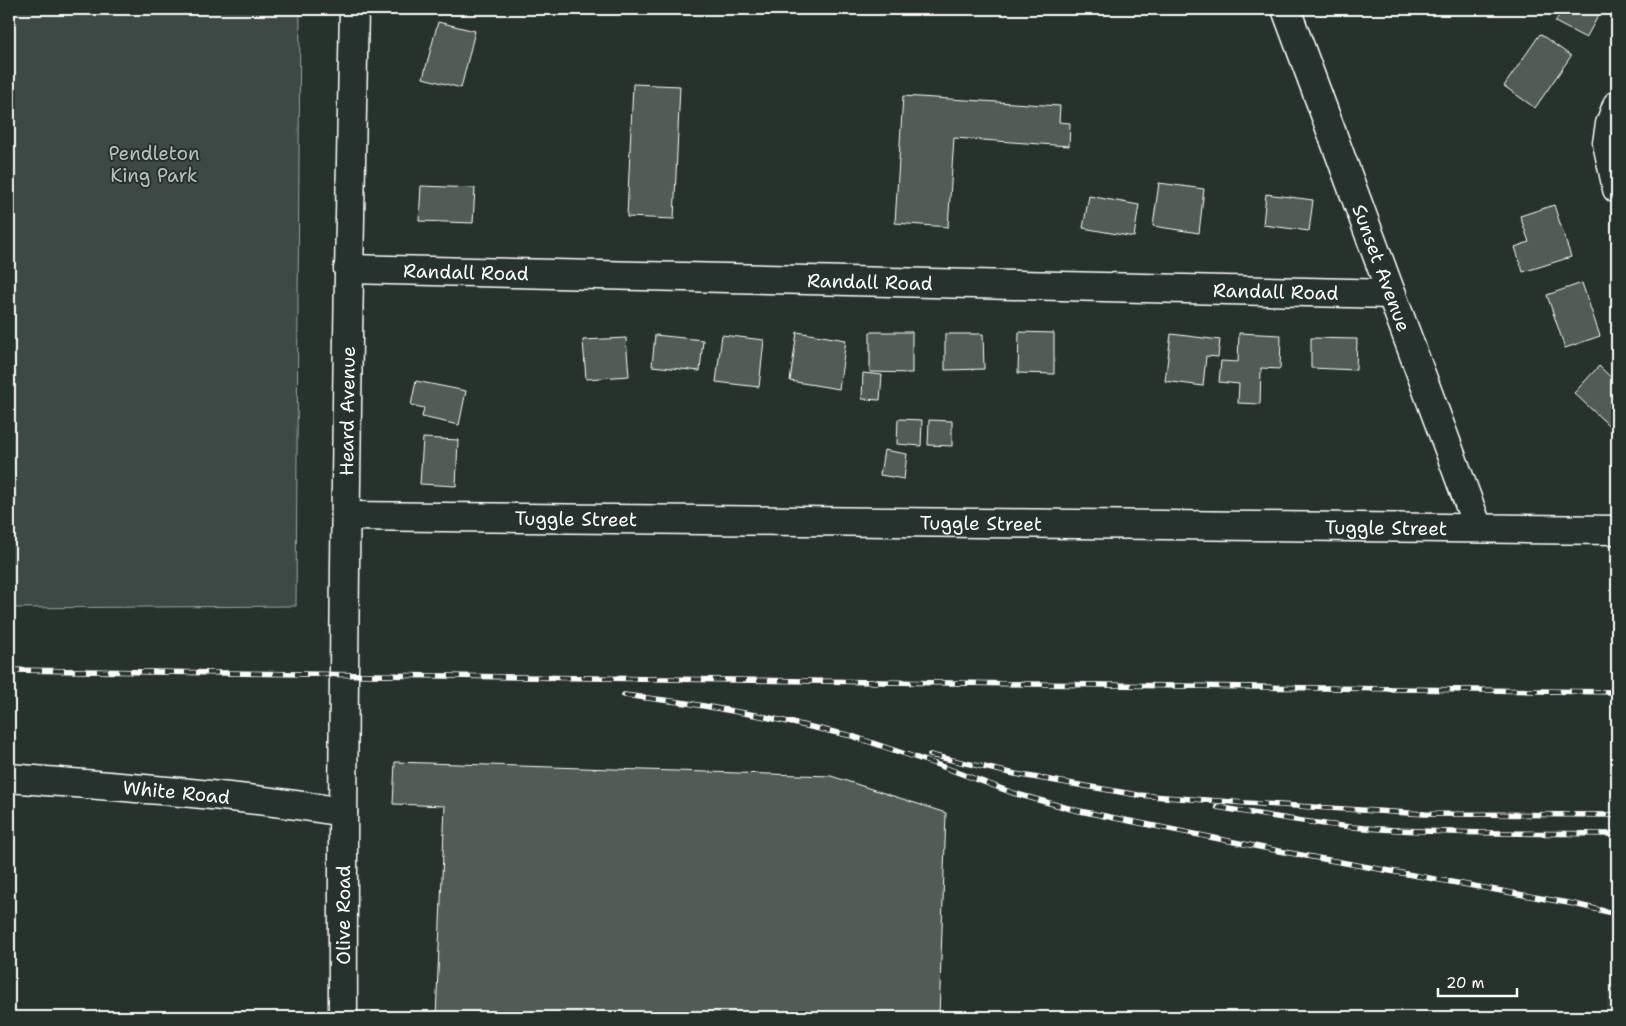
<svg xmlns="http://www.w3.org/2000/svg" width="1626" height="1026" font-family="'Shantell Sans',sans-serif">
  <style>
    .built { fill: #333f3a }
    .green { fill: #3e4944; stroke: #9ea4a2 }
    .building { fill: #515c57; stroke: #fff }
    .lines { fill: none; stroke-linecap: round; stroke-linejoin: round }
    .minor-casing { stroke: #fff; stroke-width: 31 }
    .minor { stroke: #26332d; stroke-width: 28 }
    .rail-casing { stroke: #fff; stroke-width: 5.5 }
    .rail { stroke: #26332d; stroke-width: 4; stroke-dasharray: 11; stroke-linecap: butt }
    .labels { text-anchor: middle; dominant-baseline: central; stroke-width: 4; stroke-linejoin: round; paint-order: stroke }
    .park-label { font-size: 19px; fill: #bbbfbe; stroke: #26332d }
    .street-label { font-size: 19px; fill: #fff; stroke: #26332d }
  </style>
  <rect width="100%" height="100%" fill="#26332d"/>
  <filter id="ink" filterUnits="userSpaceOnUse"><feTurbulence type="fractalNoise" baseFrequency=".02" numOctaves="2"/><feDisplacementMap in="SourceGraphic" scale="10" xChannelSelector="R" yChannelSelector="G"/><feConvolveMatrix kernelMatrix="1 2 1 2 8 2 1 2 1" color-interpolation-filters="sRGB"/></filter>
  <g filter="url(#ink)">
    <polygon class="built" points="1617,933 1617,1017 1605,1017"/>
    <polygon class="green" points="9,9 300,9 296,606 9,608"/>
    <g class="building">
      <polygon points="1563,9 1602,9 1586,38 1555,22"/>
      <polygon points="438,22 475,31 461,88 423,78"/>
      <polygon points="1540,34 1571,56 1535,108 1504,86"/>
      <polygon points="633,84 680,86 674,219 627,217"/>
      <polygon points="903,96 1060,106 1059,122 1070,123 1069,146 954,138 948,227 895,223"/>
      <polygon points="1159,183 1204,189 1199,233 1153,226"/>
      <polygon points="421,186 475,188 473,223 419,221"/>
      <polygon points="1266,194 1313,200 1309,231 1263,225"/>
      <polygon points="1089,196 1139,205 1134,237 1083,228"/>
      <polygon points="1554,205 1571,257 1523,272 1515,247 1529,242 1520,216"/>
      <polygon points="1582,283 1600,336 1565,348 1547,295"/>
      <polygon points="797,332 846,340 839,389 790,381"/>
      <polygon points="870,332 912,332 912,373 870,372"/>
      <polygon points="1019,332 1054,333 1054,374 1018,373"/>
      <polygon points="1239,333 1281,335 1280,369 1261,368 1260,404 1238,403 1239,384 1219,382 1221,361 1238,362"/>
      <polygon points="945,334 983,334 984,369 945,370"/>
      <polygon points="1171,334 1220,340 1218,357 1206,356 1203,386 1165,381"/>
      <polygon points="655,335 703,340 700,371 652,366"/>
      <polygon points="722,335 764,340 759,387 716,382"/>
      <polygon points="626,338 629,376 586,379 583,340"/>
      <polygon points="1311,338 1357,339 1356,370 1311,368"/>
      <polygon points="1599,366 1617,383 1617,433 1574,393"/>
      <polygon points="863,373 882,375 880,400 862,399"/>
      <polygon points="416,381 466,391 459,425 422,417 424,408 411,405"/>
      <polygon points="898,419 922,420 921,446 897,444"/>
      <polygon points="929,420 952,421 952,446 928,445"/>
      <polygon points="423,438 458,440 456,486 420,484"/>
      <polygon points="884,450 907,454 904,479 880,475"/>
      <polygon points="395,762 831,776 946,813 939,1017 436,1017 445,806 393,804"/>
    </g>
    <g class="lines">
      <defs>
        <g id="minor">
          <path id="s1" d="M1286,9L1478,528"/>
          <polyline points="1617,105 1610,124 1607,143 1617,189"/>
          <path id="s2" d="M348,269L1392,294"/>
          <path id="s3" d="M346,516L1617,530"/>
          <path id="s4" d="M9,778C120,787 232,794 343,812"/>
          <path id="s5" d="M343,1017C342,681 347,345 354,9"/>
        </g>
      </defs>
      <use href="#minor" class="minor-casing"/>
      <use href="#minor" class="minor"/>
      <defs>
        <g id="rail">
          <polyline points="9,670 1617,692"/>
          <polyline points="624,695 687,703 761,716 852,736 938,765 1013,793 1075,810 1279,851 1574,904 1617,914"/>
          <polyline points="930,755 1015,774 1138,795 1246,803 1425,814 1617,815"/>
          <path d="M1217,807C1262,815 1307,823 1352,827C1440,834 1529,833 1617,834"/>
        </g>
      </defs>
      <use href="#rail" class="rail-casing"/>
      <use href="#rail" class="rail"/>
    </g>
  </g>
  <g class="labels">
    <g class="park-label">
      <text x="154" y="153">Pendleton<tspan x="154" dy="22">King Park</tspan></text>
    </g>
    <g class="street-label">
      <text stroke="none"><textPath href="#s1" startOffset="276">Sunset Avenue</textPath></text>
      <text stroke="none"><textPath href="#s2" startOffset="118">Randall Road</textPath></text>
      <text stroke="none"><textPath href="#s2" startOffset="522">Randall Road</textPath></text>
      <text stroke="none"><textPath href="#s2" startOffset="928">Randall Road</textPath></text>
      <text stroke="none"><textPath href="#s5" startOffset="606">Heard Avenue</textPath></text>
      <text stroke="none"><textPath href="#s3" startOffset="230">Tuggle Street</textPath></text>
      <text stroke="none"><textPath href="#s3" startOffset="635">Tuggle Street</textPath></text>
      <text stroke="none"><textPath href="#s3" startOffset="1040">Tuggle Street</textPath></text>
      <text stroke="none"><textPath href="#s4" startOffset="168">White Road</textPath></text>
      <text stroke="none"><textPath href="#s5" startOffset="102">Olive Road</textPath></text>
    </g>
  </g>
  <rect width="1626" height="1026" fill="none" stroke="#26332d" stroke-width="30"/>
  <rect x="15" y="15" width="1596" height="996" fill="none" stroke="#fff" stroke-width="2" filter="url(#ink)"/>
  <path d="M1438 988v8h79v-8" fill="none" stroke="#ffffff" stroke-width="2.5"/>
  <text x="1446" y="988" font-size="15" fill="#ffffff" stroke="#26332d" stroke-width="4" paint-order="stroke">20 m</text>
</svg>
